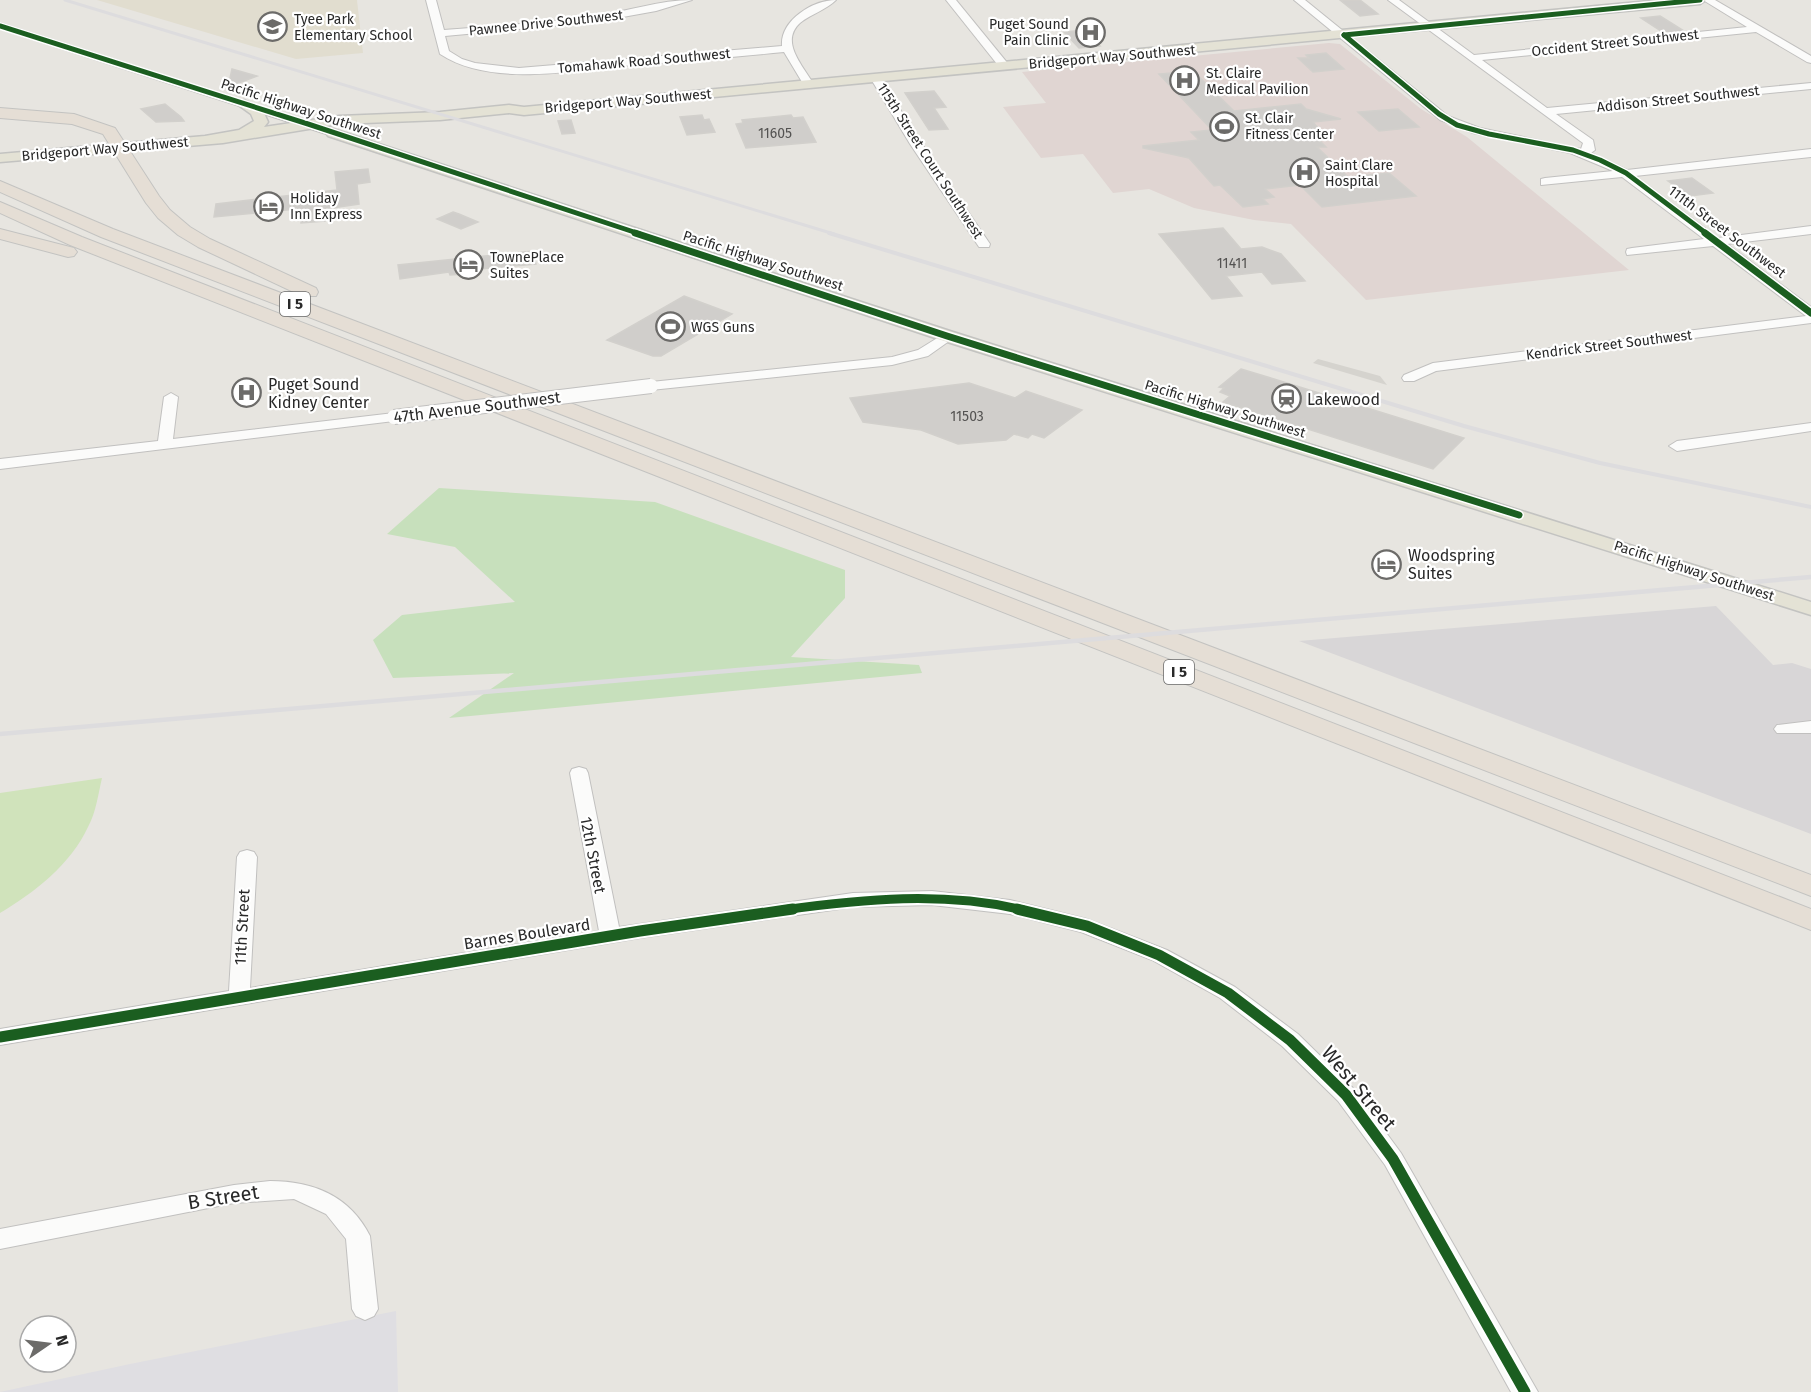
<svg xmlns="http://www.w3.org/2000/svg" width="1811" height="1392" font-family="'Fira Sans',sans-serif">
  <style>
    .industrial { fill: #d8d6d7 }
    .education { fill: #e1ddcf }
    .medical { fill: #e0d5d2 }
    .airport { fill: #dfdee2 }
    .green { fill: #c7e0bc }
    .pitch { fill: #d0e3bb }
    .plaza { fill: #d5d3ce }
    .building { fill: #d0cecb; stroke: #d2d0cc; stroke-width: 1.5 }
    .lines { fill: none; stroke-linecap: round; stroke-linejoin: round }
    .minor-casing { stroke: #c1c0bf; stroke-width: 2 }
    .major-casing { stroke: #c3c3c1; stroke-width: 3 }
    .highway-casing { stroke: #c3c3c1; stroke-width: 2 }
    .minor { fill: #fbfbfa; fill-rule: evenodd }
    .major { fill: #e4e2d5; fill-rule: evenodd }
    .highway { fill: #e5ded5; fill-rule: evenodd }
    .rail-far2 { stroke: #dddcde; stroke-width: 3 }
    .rail-far1 { stroke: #dddcde; stroke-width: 4 }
    .rail { stroke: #dddcde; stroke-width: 4.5 }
    .minor-bridge-casing { stroke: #c1c0bf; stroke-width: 16; stroke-linecap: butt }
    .minor-bridge { stroke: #fbfbfa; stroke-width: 14 }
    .cycleway-far3-casing { stroke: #fff; stroke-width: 8 }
    .cycleway-far2-casing { stroke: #fff; stroke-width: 10 }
    .cycleway-far1-casing { stroke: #fff; stroke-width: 13 }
    .cycleway-casing { stroke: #fff; stroke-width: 15 }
    .cycleway-far3 { stroke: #1b5e20; stroke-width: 5 }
    .cycleway-far2 { stroke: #1b5e20; stroke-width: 7 }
    .cycleway-far1 { stroke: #1b5e20; stroke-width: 9 }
    .cycleway { stroke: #1b5e20; stroke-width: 11 }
    .labels { text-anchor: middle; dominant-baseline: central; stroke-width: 4.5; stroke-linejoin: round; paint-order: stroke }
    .far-poi-label { font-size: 14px; fill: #292929; stroke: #fff; text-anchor: start }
    .far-street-label { font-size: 14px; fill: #292929; stroke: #fff }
    .number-label { font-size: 14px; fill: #545352 }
    .shield { fill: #fff; stroke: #696969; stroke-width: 1.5 }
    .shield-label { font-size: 15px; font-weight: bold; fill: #292929 }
    .poi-label { font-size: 16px; fill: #292929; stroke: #fff; text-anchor: start }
    .street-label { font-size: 16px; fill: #292929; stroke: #fff }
    .near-street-label { font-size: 20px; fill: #292929; stroke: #fff }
  </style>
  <rect width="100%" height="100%" fill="#e7e5e0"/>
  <polygon class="industrial" points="1716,606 1773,665 1792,663 1811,669 1811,834 1299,641"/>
  <polygon class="education" points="97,0 357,0 363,53 296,59"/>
  <polygon class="medical" points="1329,43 1340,44 1421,109 1467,137 1629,270 1366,300 1291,224 1254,220 1194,208 1149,189 1113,193 1083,154 1041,158 1003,107 1046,103 1022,72"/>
  <polygon class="airport" points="396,1311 398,1392 0,1392 130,1364"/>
  <polygon class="green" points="439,488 655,502 845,570 845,598 791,657 919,665 922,673 449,718 514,673 393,678 373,640 402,615 515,602 455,547 387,534"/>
  <path class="pitch" d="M102,778C98,795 96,812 88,827C71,864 34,893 0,913V793Z"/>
  <polygon class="plaza" points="1318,359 1380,376 1387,385 1313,363"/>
  <g class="building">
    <polygon points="1340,0 1360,0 1378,14 1360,16"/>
    <polygon points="1660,16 1684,31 1664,33 1641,18"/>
    <polygon points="1084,30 1100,46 1079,48 1064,32"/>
    <polygon points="1326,53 1344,69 1313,72 1298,58 1309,58 1306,55"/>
    <polygon points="232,69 257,76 228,87"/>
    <polygon points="1193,71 1234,111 1301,104 1306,109 1341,119 1313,122 1326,138 1318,139 1326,147 1317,147 1348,177 1389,173 1416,196 1322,207 1300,185 1265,189 1274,197 1263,199 1268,204 1243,207 1220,185 1214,186 1189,158 1143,148 1143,146 1199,140 1191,132 1212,130 1159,74"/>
    <polygon points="934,91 946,107 934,108 948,129 929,130 905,93"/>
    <polygon points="165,104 181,117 184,121 156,122 141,109"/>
    <polygon points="1398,109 1419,127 1379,131 1358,112"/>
    <polygon points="702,115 704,120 709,119 715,132 687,135 680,117"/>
    <polygon points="791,115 793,118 803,117 816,142 746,148 736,124 743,123 742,120"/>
    <polygon points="571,120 575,133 562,134 558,121"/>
    <polygon points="368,169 370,182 357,184 359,204 325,209 325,221 301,223 301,210 297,209 214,217 216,204 337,190 335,172"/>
    <polygon points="1692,178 1713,193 1690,196 1668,181"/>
    <polygon points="453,212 459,214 478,222 461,229 437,219"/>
    <polygon points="1223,228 1241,249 1262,247 1281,254 1305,281 1272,284 1262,272 1226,276 1242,296 1212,299 1159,234"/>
    <polygon points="533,251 536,264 480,269 465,274 450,275 449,272 400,279 398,265"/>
    <polygon points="684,296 732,314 661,356 653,356 607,340"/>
    <polygon points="1241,369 1274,379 1464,438 1433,469 1223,402 1230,396 1220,392 1224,388 1219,387"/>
    <polygon points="969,383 1015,398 1026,391 1082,410 1044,438 1032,434 1028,438 1014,434 1006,440 958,444 921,430 863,422 850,398"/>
  </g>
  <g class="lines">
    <defs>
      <g id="minor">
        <path d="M426,0H436L444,30C494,26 546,23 596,16C628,11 660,0 692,0L656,11L595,22L445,36L449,51L462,59L475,63L519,68L782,46C780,21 812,0 836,0C826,10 811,14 800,23C779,42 804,67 814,85L809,88L805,87L784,52C734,57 683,61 633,65C574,70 492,88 440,54Z"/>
        <polygon points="946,0 956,0 1009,65 1009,69 1001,69"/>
        <polygon points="1294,0 1305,0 1448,116 1480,128 1581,149 1583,143 1388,0 1399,0 1474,55 1747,27 1703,0 1715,0 1811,56 1811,63 1807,62 1756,32 1482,60 1547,108 1811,83 1811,89 1556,114 1593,140 1595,150 1591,153 1627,170 1811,149 1811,157 1635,176 1718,238 1811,226 1811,234 1727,244 1811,307 1811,323 1436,371 1414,381 1404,381 1402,378 1404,375 1433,363 1806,316 1713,246 1627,255 1626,252 1627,249 1632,248 1704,239 1622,177 1541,185 1541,179 1545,178 1613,171 1570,153 1473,133 1440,120"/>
        <polygon points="0,23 337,131 339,133 337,135 329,135 0,29"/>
        <polygon points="876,76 881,79 922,144 990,244 989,247 979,247 910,144 871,79"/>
        <polygon points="947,332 954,336 952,339 928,356 892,365 651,390 644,386 651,382 892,357 918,350"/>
        <polygon points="171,393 178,397 173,439 394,413 401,417 394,421 0,469 0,459 158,441 164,397"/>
        <polygon points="1811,423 1811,431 1677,451 1669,446 1677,441"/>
        <polygon points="1811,721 1811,733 1777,733 1774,729 1777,725"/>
        <polygon points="579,767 586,769 588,773 619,927 853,893 932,891 1010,900 1087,919 1167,950 1235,987 1298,1034 1354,1089 1401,1153 1538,1392 1511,1392 1385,1165 1338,1101 1282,1046 1220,998 1152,960 1081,932 1010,914 932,905 853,907 640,938 0,1045 0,1029 229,991 237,857 240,852 247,850 254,852 257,857 250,988 599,931 570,773 572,769"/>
        <path d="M270,1181C313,1181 350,1196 370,1236L378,1309L374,1316L365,1320L356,1316L352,1309L346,1239L326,1214L294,1199L234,1203L0,1249V1229L234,1185Z"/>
      </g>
      <g id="major">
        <polygon points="1660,0 1706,0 1700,4 524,115 509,113 440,120 339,124 223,143 0,162 0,154 205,136 239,130 254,121 251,114 237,104 244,100 262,109 268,122 264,127 339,116 440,112 509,105 524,107"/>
        <polygon points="333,129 953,332 1811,602 1811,615 941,340 328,136 326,133"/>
      </g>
      <g id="highway">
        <polygon points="0,108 74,114 115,128 159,196 170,210 190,227 210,239 316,288 318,292 316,296 302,296 198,247 178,235 158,218 146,203 103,134 72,124 0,118"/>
        <polygon points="0,181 113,229 1811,875 1811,896 101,237 0,192"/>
        <polygon points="0,202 82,237 1811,909 1811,930 70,245 0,213"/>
        <polygon points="0,229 74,248 77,252 74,256 68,257 0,239"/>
      </g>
    </defs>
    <use href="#minor" class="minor-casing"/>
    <use href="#major" class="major-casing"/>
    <use href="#highway" class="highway-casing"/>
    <use href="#minor" class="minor"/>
    <use href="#major" class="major"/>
    <use href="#highway" class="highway"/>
    <polyline class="rail-far2" points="65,0 834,234"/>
    <polyline class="rail-far1" points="829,233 1464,426 1600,463 1811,507"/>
    <polyline class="rail" points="0,734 1811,577"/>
    <defs>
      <polyline id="minor-bridge" points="394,417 651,386"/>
    </defs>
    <use href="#minor-bridge" class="minor-bridge-casing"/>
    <use href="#minor-bridge" class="minor-bridge"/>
    <defs>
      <g id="cycleway-far3">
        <polyline points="0,26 308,124 640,234"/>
        <polyline points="1344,35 1439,114 1457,125 1489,134 1573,150 1600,160 1626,173 1707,234"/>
        <polyline points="1344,35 1700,0"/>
      </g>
      <g id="cycleway-far2">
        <polyline points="635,233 947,336 1519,515"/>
        <polyline points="1705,233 1811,313"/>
      </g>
      <path id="cycleway-far1" d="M783,910C862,899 944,891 1023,910"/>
      <g id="cycleway">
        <polyline points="1017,909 1087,926 1159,955 1228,993 1290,1040 1346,1095 1393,1159 1525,1392"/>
        <polyline points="0,1037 640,931 793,909"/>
      </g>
    </defs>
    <use href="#cycleway-far3" class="cycleway-far3-casing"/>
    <use href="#cycleway-far2" class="cycleway-far2-casing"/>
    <use href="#cycleway-far1" class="cycleway-far1-casing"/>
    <use href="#cycleway" class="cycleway-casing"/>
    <use href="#cycleway-far3" class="cycleway-far3"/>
    <use href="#cycleway-far2" class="cycleway-far2"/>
    <use href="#cycleway-far1" class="cycleway-far1"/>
    <use href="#cycleway" class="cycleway"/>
  </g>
  <defs>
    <symbol id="school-ring" viewBox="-11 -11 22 22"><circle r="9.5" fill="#fff" stroke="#6c6b69" stroke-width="1.5"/><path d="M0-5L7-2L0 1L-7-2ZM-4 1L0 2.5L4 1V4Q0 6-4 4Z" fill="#6c6b69"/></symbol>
    <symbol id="hospital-ring" viewBox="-11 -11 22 22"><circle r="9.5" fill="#fff" stroke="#6c6b69" stroke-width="1.5"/><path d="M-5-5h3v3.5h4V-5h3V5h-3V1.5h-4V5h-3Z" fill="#6c6b69"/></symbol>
    <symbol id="stadium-ring" viewBox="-11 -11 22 22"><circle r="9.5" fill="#fff" stroke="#6c6b69" stroke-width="1.5"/><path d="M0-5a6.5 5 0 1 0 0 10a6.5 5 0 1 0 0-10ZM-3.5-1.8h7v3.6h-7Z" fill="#6c6b69"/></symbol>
    <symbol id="hotel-ring" viewBox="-11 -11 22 22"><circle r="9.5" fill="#fff" stroke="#6c6b69" stroke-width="1.5"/><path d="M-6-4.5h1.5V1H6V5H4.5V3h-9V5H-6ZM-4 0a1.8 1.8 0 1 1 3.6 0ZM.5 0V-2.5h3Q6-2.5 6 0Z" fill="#6c6b69"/></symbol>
    <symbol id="station-ring" viewBox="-11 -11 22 22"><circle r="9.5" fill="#fff" stroke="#6c6b69" stroke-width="1.5"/><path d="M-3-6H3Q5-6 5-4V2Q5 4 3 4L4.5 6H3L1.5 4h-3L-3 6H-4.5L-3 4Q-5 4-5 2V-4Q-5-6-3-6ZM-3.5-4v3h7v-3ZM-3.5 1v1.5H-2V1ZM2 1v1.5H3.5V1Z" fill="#6c6b69"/></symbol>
  </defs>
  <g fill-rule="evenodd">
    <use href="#school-ring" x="256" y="10" width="33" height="33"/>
    <use href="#hospital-ring" x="1074" y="16" width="33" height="33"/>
    <use href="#hospital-ring" x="1168" y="64" width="33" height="33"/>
    <use href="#stadium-ring" x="1208" y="110" width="33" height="33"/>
    <use href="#hospital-ring" x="1288" y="156" width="33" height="33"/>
    <use href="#hotel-ring" x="252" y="190" width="33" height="33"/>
    <use href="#hotel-ring" x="452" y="248" width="33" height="33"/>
    <use href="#stadium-ring" x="654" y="310" width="33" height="33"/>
    <use href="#hospital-ring" x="230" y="376" width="33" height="33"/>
    <use href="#station-ring" x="1270" y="382" width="33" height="33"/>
    <use href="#hotel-ring" x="1370" y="548" width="33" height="33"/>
  </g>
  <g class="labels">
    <g class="far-poi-label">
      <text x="294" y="19">Tyee Park<tspan x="294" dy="16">Elementary School</tspan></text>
      <text x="1069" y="24" text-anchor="end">Puget Sound<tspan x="1069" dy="16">Pain Clinic</tspan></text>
      <text x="1206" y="73">St. Claire<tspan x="1206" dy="16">Medical Pavilion</tspan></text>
      <text x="1245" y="118">St. Clair<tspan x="1245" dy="16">Fitness Center</tspan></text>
      <text x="1325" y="165">Saint Clare<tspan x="1325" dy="16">Hospital</tspan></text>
      <text x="290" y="198">Holiday<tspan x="290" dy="16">Inn Express</tspan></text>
      <text x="490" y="257">TownePlace<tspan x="490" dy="16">Suites</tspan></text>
      <text x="691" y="327">WGS Guns</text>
    </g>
    <g class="far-street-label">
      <text transform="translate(546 23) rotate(-6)">Pawnee Drive Southwest</text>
      <text transform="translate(1615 43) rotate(-6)">Occident Street Southwest</text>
      <text transform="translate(1112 57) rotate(-5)">Bridgeport Way Southwest</text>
      <text transform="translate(644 61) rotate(-5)">Tomahawk Road Southwest</text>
      <text transform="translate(1678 99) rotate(-6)">Addison Street Southwest</text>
      <text transform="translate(628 101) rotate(-5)">Bridgeport Way Southwest</text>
      <text transform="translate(301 109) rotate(18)">Pacific Highway Southwest</text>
      <text transform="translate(105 149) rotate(-5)">Bridgeport Way Southwest</text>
      <text transform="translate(930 161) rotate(57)">115th Street Court Southwest</text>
      <text transform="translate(1727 232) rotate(37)">111th Street Southwest</text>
      <text transform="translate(763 261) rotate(18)">Pacific Highway Southwest</text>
      <text transform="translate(1609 345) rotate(-7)">Kendrick Street Southwest</text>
      <text transform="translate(1225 409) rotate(17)">Pacific Highway Southwest</text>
      <text transform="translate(1694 571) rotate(18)">Pacific Highway Southwest</text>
    </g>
    <g class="number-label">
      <text x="775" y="133">11605</text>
      <text x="1232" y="263">11411</text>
      <text x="967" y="416">11503</text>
    </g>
    <g class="shield">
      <rect x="280" y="292" width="30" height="24" rx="4.5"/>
      <rect x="1164" y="660" width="30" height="24" rx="4.5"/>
    </g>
    <g class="shield-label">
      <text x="295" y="304">I 5</text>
      <text x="1179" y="672">I 5</text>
    </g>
    <g class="poi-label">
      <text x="268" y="384">Puget Sound<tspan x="268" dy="18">Kidney Center</tspan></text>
      <text x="1307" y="399">Lakewood</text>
      <text x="1408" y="555">Woodspring<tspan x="1408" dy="18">Suites</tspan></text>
    </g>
    <g class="street-label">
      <text transform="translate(477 407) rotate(-7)">47th Avenue Southwest</text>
      <text transform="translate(593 855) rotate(79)">12th Street</text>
      <text transform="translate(242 927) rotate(-87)">11th Street</text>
      <text transform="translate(527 934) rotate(-9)">Barnes Boulevard</text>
    </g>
    <g class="near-street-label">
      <text transform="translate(1359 1088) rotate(50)">West Street</text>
      <text transform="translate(223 1197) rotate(-9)">B Street</text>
    </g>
  </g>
  <g transform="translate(48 1344) rotate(76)"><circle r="28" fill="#ffffff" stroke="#a9a9a9" stroke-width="1.5"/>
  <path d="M0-4.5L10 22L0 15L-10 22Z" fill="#6c6b69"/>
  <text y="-9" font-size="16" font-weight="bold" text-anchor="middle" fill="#292929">N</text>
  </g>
</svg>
